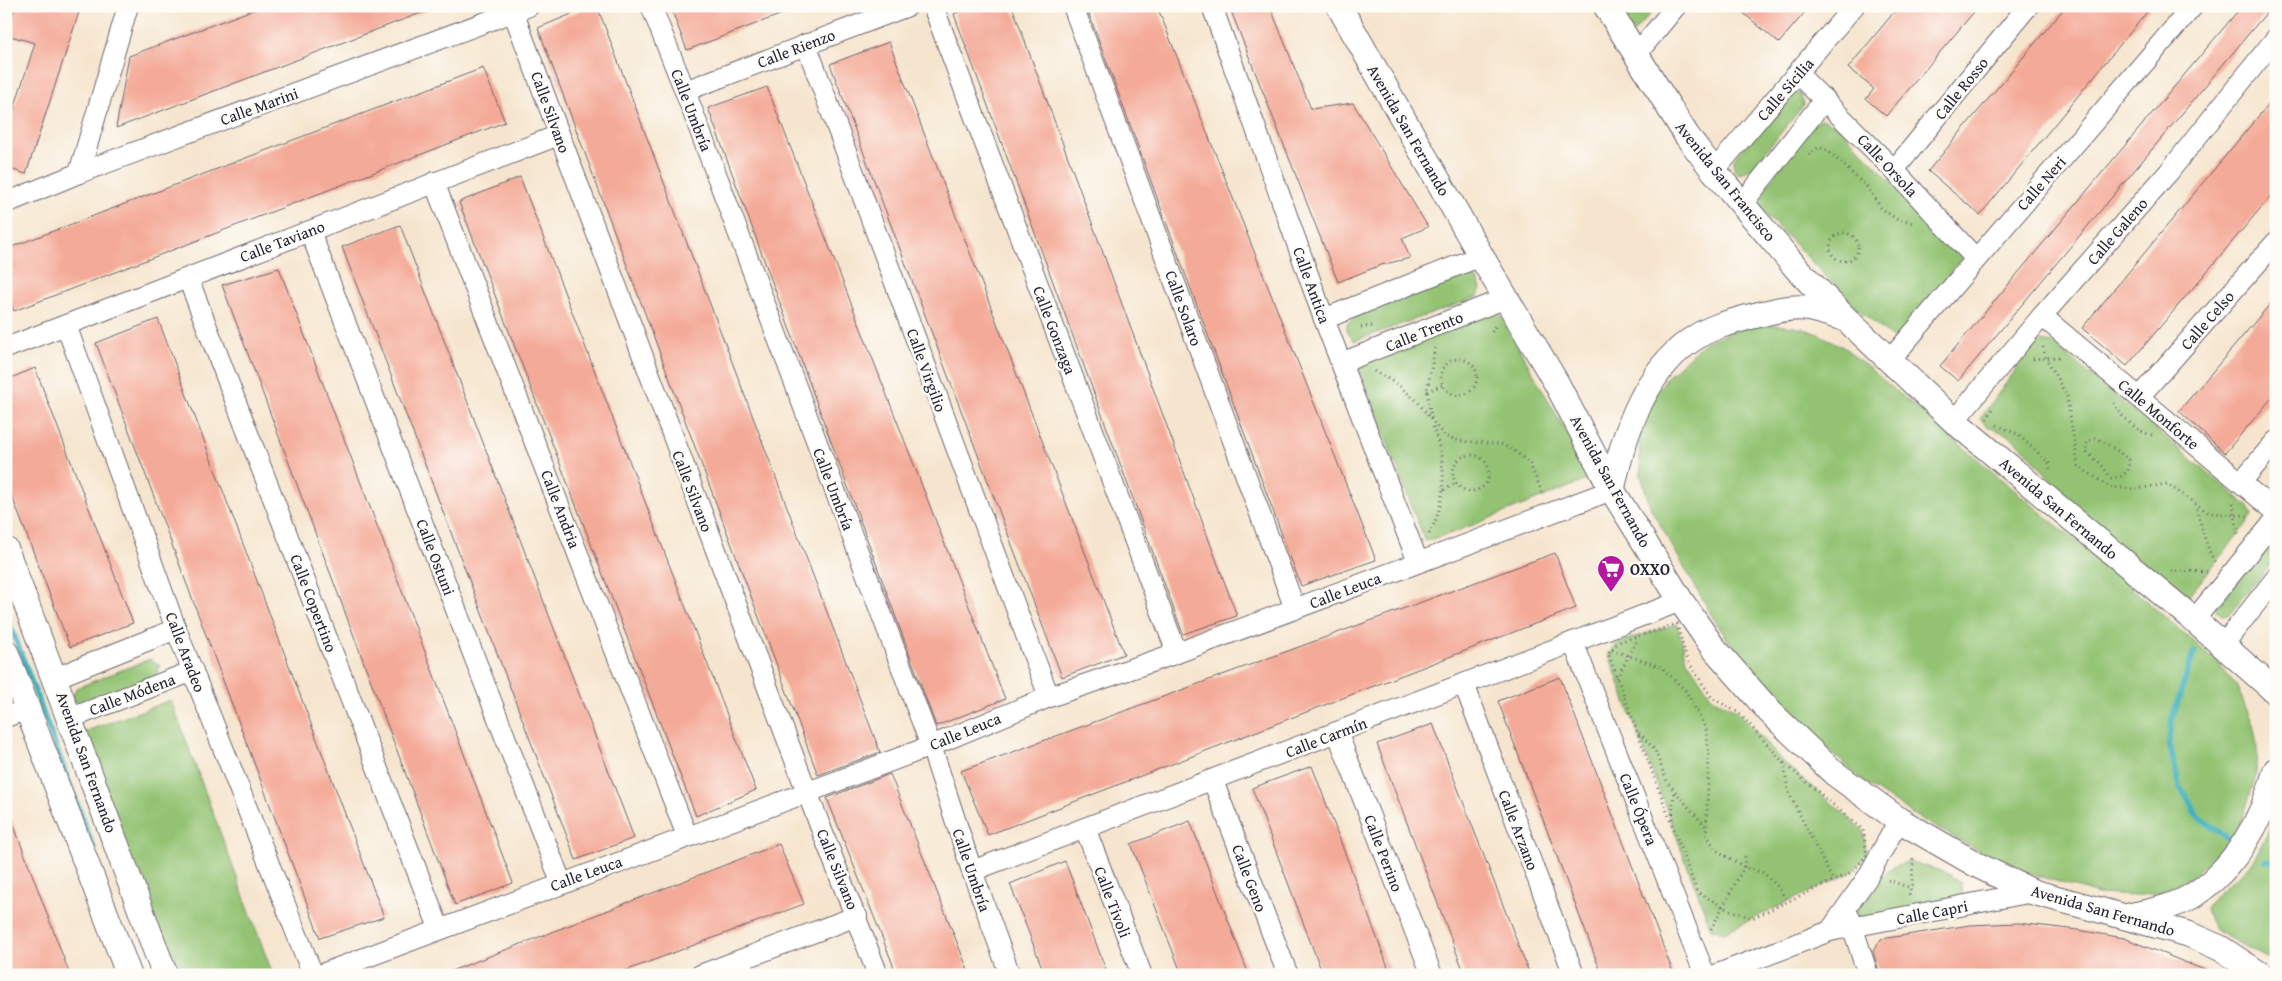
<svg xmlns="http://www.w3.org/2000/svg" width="2282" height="981" font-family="'Gentium Book Plus',serif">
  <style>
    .green { fill: #93c372; stroke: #5a7256 }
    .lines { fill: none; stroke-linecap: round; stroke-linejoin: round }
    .stream { stroke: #42b1bd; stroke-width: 6 }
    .building { fill: #f4aa98 }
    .minor-casing { stroke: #6c666e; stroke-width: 22 }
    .tertiary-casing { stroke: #6c666e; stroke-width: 27 }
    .path { stroke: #6c666e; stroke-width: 3; stroke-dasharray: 1 4; stroke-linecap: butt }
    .minor { stroke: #fff; stroke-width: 20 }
    .tertiary { stroke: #fff; stroke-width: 25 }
    .labels { text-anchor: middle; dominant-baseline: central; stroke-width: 5; stroke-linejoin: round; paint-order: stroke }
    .street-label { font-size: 16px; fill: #22223b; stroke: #fdfcf7 }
    .poi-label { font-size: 16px; font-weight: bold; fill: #22223b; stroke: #fdfcf7; text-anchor: start }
  </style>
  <rect width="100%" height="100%" fill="#fdfcf7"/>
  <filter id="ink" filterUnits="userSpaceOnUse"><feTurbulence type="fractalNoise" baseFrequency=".02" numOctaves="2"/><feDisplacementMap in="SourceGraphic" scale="10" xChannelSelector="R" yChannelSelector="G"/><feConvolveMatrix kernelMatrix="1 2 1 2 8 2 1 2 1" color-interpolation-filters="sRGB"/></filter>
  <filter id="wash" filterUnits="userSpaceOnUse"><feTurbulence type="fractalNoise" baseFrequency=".0096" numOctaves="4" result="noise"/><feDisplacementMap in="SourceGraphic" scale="20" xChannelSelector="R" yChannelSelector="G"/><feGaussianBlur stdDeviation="1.12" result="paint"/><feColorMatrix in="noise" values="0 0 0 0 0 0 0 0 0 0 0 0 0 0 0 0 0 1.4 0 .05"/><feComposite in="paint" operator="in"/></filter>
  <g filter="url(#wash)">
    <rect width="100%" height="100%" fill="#f6e5ce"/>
    <g class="green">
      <polygon points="1616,6 1657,6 1633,33"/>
      <polygon points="1793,93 1801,94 1803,106 1751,169 1739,174 1734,170 1734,158"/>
      <polygon points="1822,119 1840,128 1963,257 1896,341 1860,311 1761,210 1757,198 1813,125"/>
      <polygon points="1464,274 1477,279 1481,288 1478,297 1354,341 1347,332 1347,324 1357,315 1437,287"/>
      <polygon points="1497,309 1592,478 1455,532 1425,541 1358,367"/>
      <path d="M1770,325C1804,326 1817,332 1846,349L2141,596L2217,662L2236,685L2253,724L2257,745L2256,776L2239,829L2224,848L2190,878L2160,892L2135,896L2098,894L2023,871L1973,848L1914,815L1865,783L1774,700L1741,659L1715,621L1651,509L1641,476L1639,438L1648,408L1666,378L1705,342L1742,328Z"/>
      <path d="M2041,341L2052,343L2249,507L2253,516L2188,597C2142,568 2100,530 2061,492C2044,474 2030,450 2009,436C1999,429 1988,431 1980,419L2027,354Z"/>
      <polygon points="2276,539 2276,558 2228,615 2222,615 2214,608 2267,540"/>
      <polygon points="1677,624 1687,660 1712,698 1736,710 1784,763 1863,830 1867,855 1852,872 1724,932 1711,929 1608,653 1619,642"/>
      <polygon points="150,659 160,666 156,676 79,705 72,699 76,688"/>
      <polygon points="171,700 273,975 173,975 78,734"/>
      <path d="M2276,814V963L2214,930L2206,909C2215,892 2231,884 2245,870C2259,855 2267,832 2276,814Z"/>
      <polygon points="1909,861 1947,873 1960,882 1963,893 1956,902 1861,921 1855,908 1876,888 1890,868"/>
    </g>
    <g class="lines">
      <g class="stream">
        <polyline points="6,614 94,849"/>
        <polyline points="2194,652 2172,719 2169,745 2180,786 2197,816 2232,841"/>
        <polyline points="2266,861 2276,863"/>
      </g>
    </g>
    <g id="blocks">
      <g class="building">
        <polygon points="15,6 81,6 26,174 10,169 11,162 6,160 6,134 35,43 7,35"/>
        <polygon points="263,6 434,6 434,8 116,128 129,56"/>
        <polygon points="591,6 597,6 880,752 818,775 538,28"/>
        <polygon points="670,6 797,6 798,8 687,50"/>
        <polygon points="973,6 1012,6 1237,616 1183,634 954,14"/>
        <polygon points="1086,6 1157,6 1376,560 1301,586"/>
        <polygon points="1229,6 1270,6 1311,109 1353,103 1428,227 1402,238 1410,258 1381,265 1338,282"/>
        <polygon points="1735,6 1810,6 1779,43"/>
        <polygon points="1899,6 1979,6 1886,116 1866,99 1874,89 1848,68"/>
        <polygon points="2066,6 2152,6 1980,215 1928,171"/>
        <polygon points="2242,6 2272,6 1958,381 1940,366"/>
        <polygon points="889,42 1124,654 1062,677 830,64"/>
        <polygon points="483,68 505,122 14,311 6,293 6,249"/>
        <polygon points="767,87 1005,699 936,726 708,108"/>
        <polygon points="2276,95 2276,190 2127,366 2082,328"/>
        <polygon points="520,177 756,790 696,816 459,202"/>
        <polygon points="400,225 634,838 576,860 342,247"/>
        <polygon points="279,268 513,883 455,905 222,285"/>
        <polygon points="2276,297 2276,393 2225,453 2179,411"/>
        <polygon points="158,319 384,917 320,938 96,343"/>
        <polygon points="35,368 133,623 70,647 6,481 6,380"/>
        <polygon points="1555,553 1576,608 988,835 961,771"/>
        <polygon points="1560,677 1674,975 1602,975 1498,701"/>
        <polygon points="1433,724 1530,975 1465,975 1377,744"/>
        <polygon points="1312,766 1391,975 1323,975 1252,788"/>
        <polygon points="890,774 970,975 897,975 827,798"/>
        <polygon points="6,810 8,810 70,975 6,975"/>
        <polygon points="1190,821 1249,975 1182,975 1131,844"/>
        <polygon points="779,844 804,904 614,975 441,975"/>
        <polygon points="1065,861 1108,975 1045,975 1010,884"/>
        <polygon points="2018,923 2078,930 2124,938 2217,975 1880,975 1873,951 1881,939 1970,925"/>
      </g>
    </g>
  </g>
  <g filter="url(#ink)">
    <use href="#blocks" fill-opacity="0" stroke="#6c666e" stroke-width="1"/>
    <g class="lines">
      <defs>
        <g id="minor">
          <polyline points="511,6 807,792 878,975"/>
          <polyline points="651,6 685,91 931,746 972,871 1010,975"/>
          <polyline points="933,6 1177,653"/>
          <polyline points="1073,6 1295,609"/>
          <polyline points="1212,6 1324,319 1418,562"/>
          <polyline points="806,44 1049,697"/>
          <polyline points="1635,56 1676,6"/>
          <polyline points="1798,74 1894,170 1976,259"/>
          <polyline points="685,91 908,6"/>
          <polyline points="1894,170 2028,6"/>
          <polyline points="1714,171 1854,6"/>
          <polyline points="79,173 128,6"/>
          <polyline points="434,182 687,836"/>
          <polyline points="6,203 79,173 529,6"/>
          <polyline points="1742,204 1825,99"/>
          <polyline points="310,231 561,882"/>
          <polyline points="188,278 439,928"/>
          <polyline points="2042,316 2276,512"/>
          <polyline points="1324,319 1481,256"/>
          <polyline points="66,325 176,629 313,975"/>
          <polyline points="6,348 559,135"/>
          <polyline points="1890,360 2193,6"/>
          <polyline points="1341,363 1506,298"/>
          <polyline points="2139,397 2276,242"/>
          <polyline points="1954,421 2042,316 2168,173 2276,38"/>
          <polyline points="2241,482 2276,441"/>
          <polyline points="2194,620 2276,519"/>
          <polyline points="1573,642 1705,975"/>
          <polyline points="2223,645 2276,578"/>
          <polyline points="55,678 176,629"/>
          <polyline points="1464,684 1574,975"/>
          <polyline points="6,717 27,709"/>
          <polyline points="71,718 193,671"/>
          <polyline points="1337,732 1432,975"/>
          <polyline points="1213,781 1288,975"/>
          <polyline points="1085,828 1142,975"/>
          <polyline points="972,871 1681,601"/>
          <polyline points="1849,916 1868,975"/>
          <polyline points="1830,931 1867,878 1899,820"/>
          <polyline points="319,975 931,746 1049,697 1177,653 1612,490"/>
          <polyline points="700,975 857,916"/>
          <polyline points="1715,975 1830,931 2033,892"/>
        </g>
        <g id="tertiary">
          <polyline points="1339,6 1481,256 1557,384 1612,490 1681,601 1712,646 1770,712 1834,773 1899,820 1977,865 2033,892 2188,934 2220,948 2261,975"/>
          <polyline points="1606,6 1687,136 1714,171 1798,270 1846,319 1954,421 2194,620 2276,692"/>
          <path d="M1612,490C1623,435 1645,368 1696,337C1711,327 1731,322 1749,317C1767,313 1787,306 1805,308C1818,310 1832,315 1846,319"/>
          <polyline points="6,550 165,975"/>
          <polyline points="6,653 129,975"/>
          <path d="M2130,916C2151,911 2174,907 2192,896C2236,868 2263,819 2276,770"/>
        </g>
      </defs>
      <use href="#minor" class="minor-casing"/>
      <use href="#tertiary" class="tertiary-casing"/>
      <g class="path">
        <polyline points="1809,155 1819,147 1827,150 1868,188 1881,208 1898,220 1914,223"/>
        <circle cx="1844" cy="247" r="14"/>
        <polyline points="1361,327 1375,326"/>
        <polyline points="1492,332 1496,324"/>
        <polyline points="2043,347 2046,358 2067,397 2078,466 2110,487 2136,489 2167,484 2209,513 2248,516"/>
        <polyline points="2033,359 2059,357"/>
        <circle cx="1459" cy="377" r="18"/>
        <polyline points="1374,371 1397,384 1417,401 1444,436 1460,441 1501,444 1516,452 1530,464 1543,495"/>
        <polyline points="1427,391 1443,385"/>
        <path d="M2114,403C2119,416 2138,432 2152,435"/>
        <polyline points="1431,418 1427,391 1435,348"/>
        <polyline points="1987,419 1994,407"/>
        <polyline points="1997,425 2017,434 2049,463 2050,471"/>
        <path d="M2095,438C2101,439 2124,455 2129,460L2128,471L2121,476L2111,478L2100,463L2086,452C2086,443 2087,441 2095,438Z"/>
        <circle cx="1471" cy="473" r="18"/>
        <polyline points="1444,490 1456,483"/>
        <polyline points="2233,503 2238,534"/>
        <path d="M2195,504C2202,524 2204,544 2215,562"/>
        <path d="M1429,534C1449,497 1446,462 1432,424"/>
        <polyline points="2171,571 2207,572"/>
        <polygon points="1677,624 1687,660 1712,698 1739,713 1784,763 1863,830 1867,855 1852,872 1752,918 1727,909 1697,892 1608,653 1619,642"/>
        <polyline points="1612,650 1661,667 1686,691 1706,729 1709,756 1706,834 1716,850 1744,867 1764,873 1777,886 1788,902"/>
        <polyline points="1617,678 1638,638"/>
        <polyline points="1639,733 1655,750 1667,782 1705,826"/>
        <polyline points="1784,763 1788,791 1833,881"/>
        <polyline points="1672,819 1674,790"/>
        <polyline points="1888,880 1911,888"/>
        <polyline points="1909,895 1912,884 1913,857"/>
        <polyline points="1711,929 1744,867 1745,856"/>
      </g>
      <use href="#minor" class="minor"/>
      <use href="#tertiary" class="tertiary"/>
    </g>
  </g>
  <defs>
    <symbol id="supermarket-pin" viewBox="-11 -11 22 30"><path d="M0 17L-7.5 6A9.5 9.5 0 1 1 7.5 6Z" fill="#b5179e" stroke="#fdfcf7"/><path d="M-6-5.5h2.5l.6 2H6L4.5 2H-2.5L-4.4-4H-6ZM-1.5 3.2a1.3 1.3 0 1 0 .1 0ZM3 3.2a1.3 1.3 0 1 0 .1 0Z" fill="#fff"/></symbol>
  </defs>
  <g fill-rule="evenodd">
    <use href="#supermarket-pin" x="1595" y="553" width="32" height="43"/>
  </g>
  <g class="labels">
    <g class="street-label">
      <text transform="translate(796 48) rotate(-21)">Calle Rienzo</text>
      <text transform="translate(1961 88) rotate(-51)">Calle Rosso</text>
      <text transform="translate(1785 89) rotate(-49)">Calle Sicilia</text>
      <text transform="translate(259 106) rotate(-20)">Calle Marini</text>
      <text transform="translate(692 110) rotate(69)">Calle Umbría</text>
      <text transform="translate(551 112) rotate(70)">Calle Silvano</text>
      <text transform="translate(1409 130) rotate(60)">Avenida San Fernando</text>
      <text transform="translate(1888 165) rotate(47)">Calle Orsola</text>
      <text transform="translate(1726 181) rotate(51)">Avenida San Francisco</text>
      <text transform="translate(2041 183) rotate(-49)">Calle Neri</text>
      <text transform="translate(2117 231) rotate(-49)">Calle Galeno</text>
      <text transform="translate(282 241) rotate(-21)">Calle Taviano</text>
      <text transform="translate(1312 285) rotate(70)">Calle Antica</text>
      <text transform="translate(1184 308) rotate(70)">Calle Solaro</text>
      <text transform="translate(2207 320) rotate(-49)">Calle Celso</text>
      <text transform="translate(1055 330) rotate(69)">Calle Gonzaga</text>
      <text transform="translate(1424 331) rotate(-22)">Calle Trento</text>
      <text transform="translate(927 370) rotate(70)">Calle Virgilio</text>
      <text transform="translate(2159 414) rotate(40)">Calle Monforte</text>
      <text transform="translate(1611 481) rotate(61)">Avenida San Fernando</text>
      <text transform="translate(834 489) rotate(69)">Calle Umbría</text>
      <text transform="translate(693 491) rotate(69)">Calle Silvano</text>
      <text transform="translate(2059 508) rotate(40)">Avenida San Fernando</text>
      <text transform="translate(561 509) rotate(69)">Calle Andria</text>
      <text transform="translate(436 557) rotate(69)">Calle Ostuni</text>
      <text transform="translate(1345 590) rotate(-21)">Calle Leuca</text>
      <text transform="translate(314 603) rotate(69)">Calle Copertino</text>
      <text transform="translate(186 652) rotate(69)">Calle Aradeo</text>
      <text transform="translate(132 694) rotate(-21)">Calle Módena</text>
      <text transform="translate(965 731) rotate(-22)">Calle Leuca</text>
      <text transform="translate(1326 737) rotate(-21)">Calle Carmín</text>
      <text transform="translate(87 762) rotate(70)">Avenida San Fernando</text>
      <text transform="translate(1639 809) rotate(68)">Calle Ópera</text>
      <text transform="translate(1519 830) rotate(69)">Calle Arzano</text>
      <text transform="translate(1384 853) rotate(69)">Calle Perino</text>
      <text transform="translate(838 869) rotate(68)">Calle Silvano</text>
      <text transform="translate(972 870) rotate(71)">Calle Umbría</text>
      <text transform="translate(586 873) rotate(-20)">Calle Leuca</text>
      <text transform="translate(1250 878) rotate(69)">Calle Geno</text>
      <text transform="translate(1113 902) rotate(69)">Calle Tivoli</text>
      <text transform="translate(2103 910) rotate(16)">Avenida San Fernando</text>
      <text transform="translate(1932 912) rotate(-11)">Calle Capri</text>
    </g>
    <g class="poi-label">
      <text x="1630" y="569">OXXO</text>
    </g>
  </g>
  <rect width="2282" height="981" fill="none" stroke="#fdfcf7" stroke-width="25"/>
</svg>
